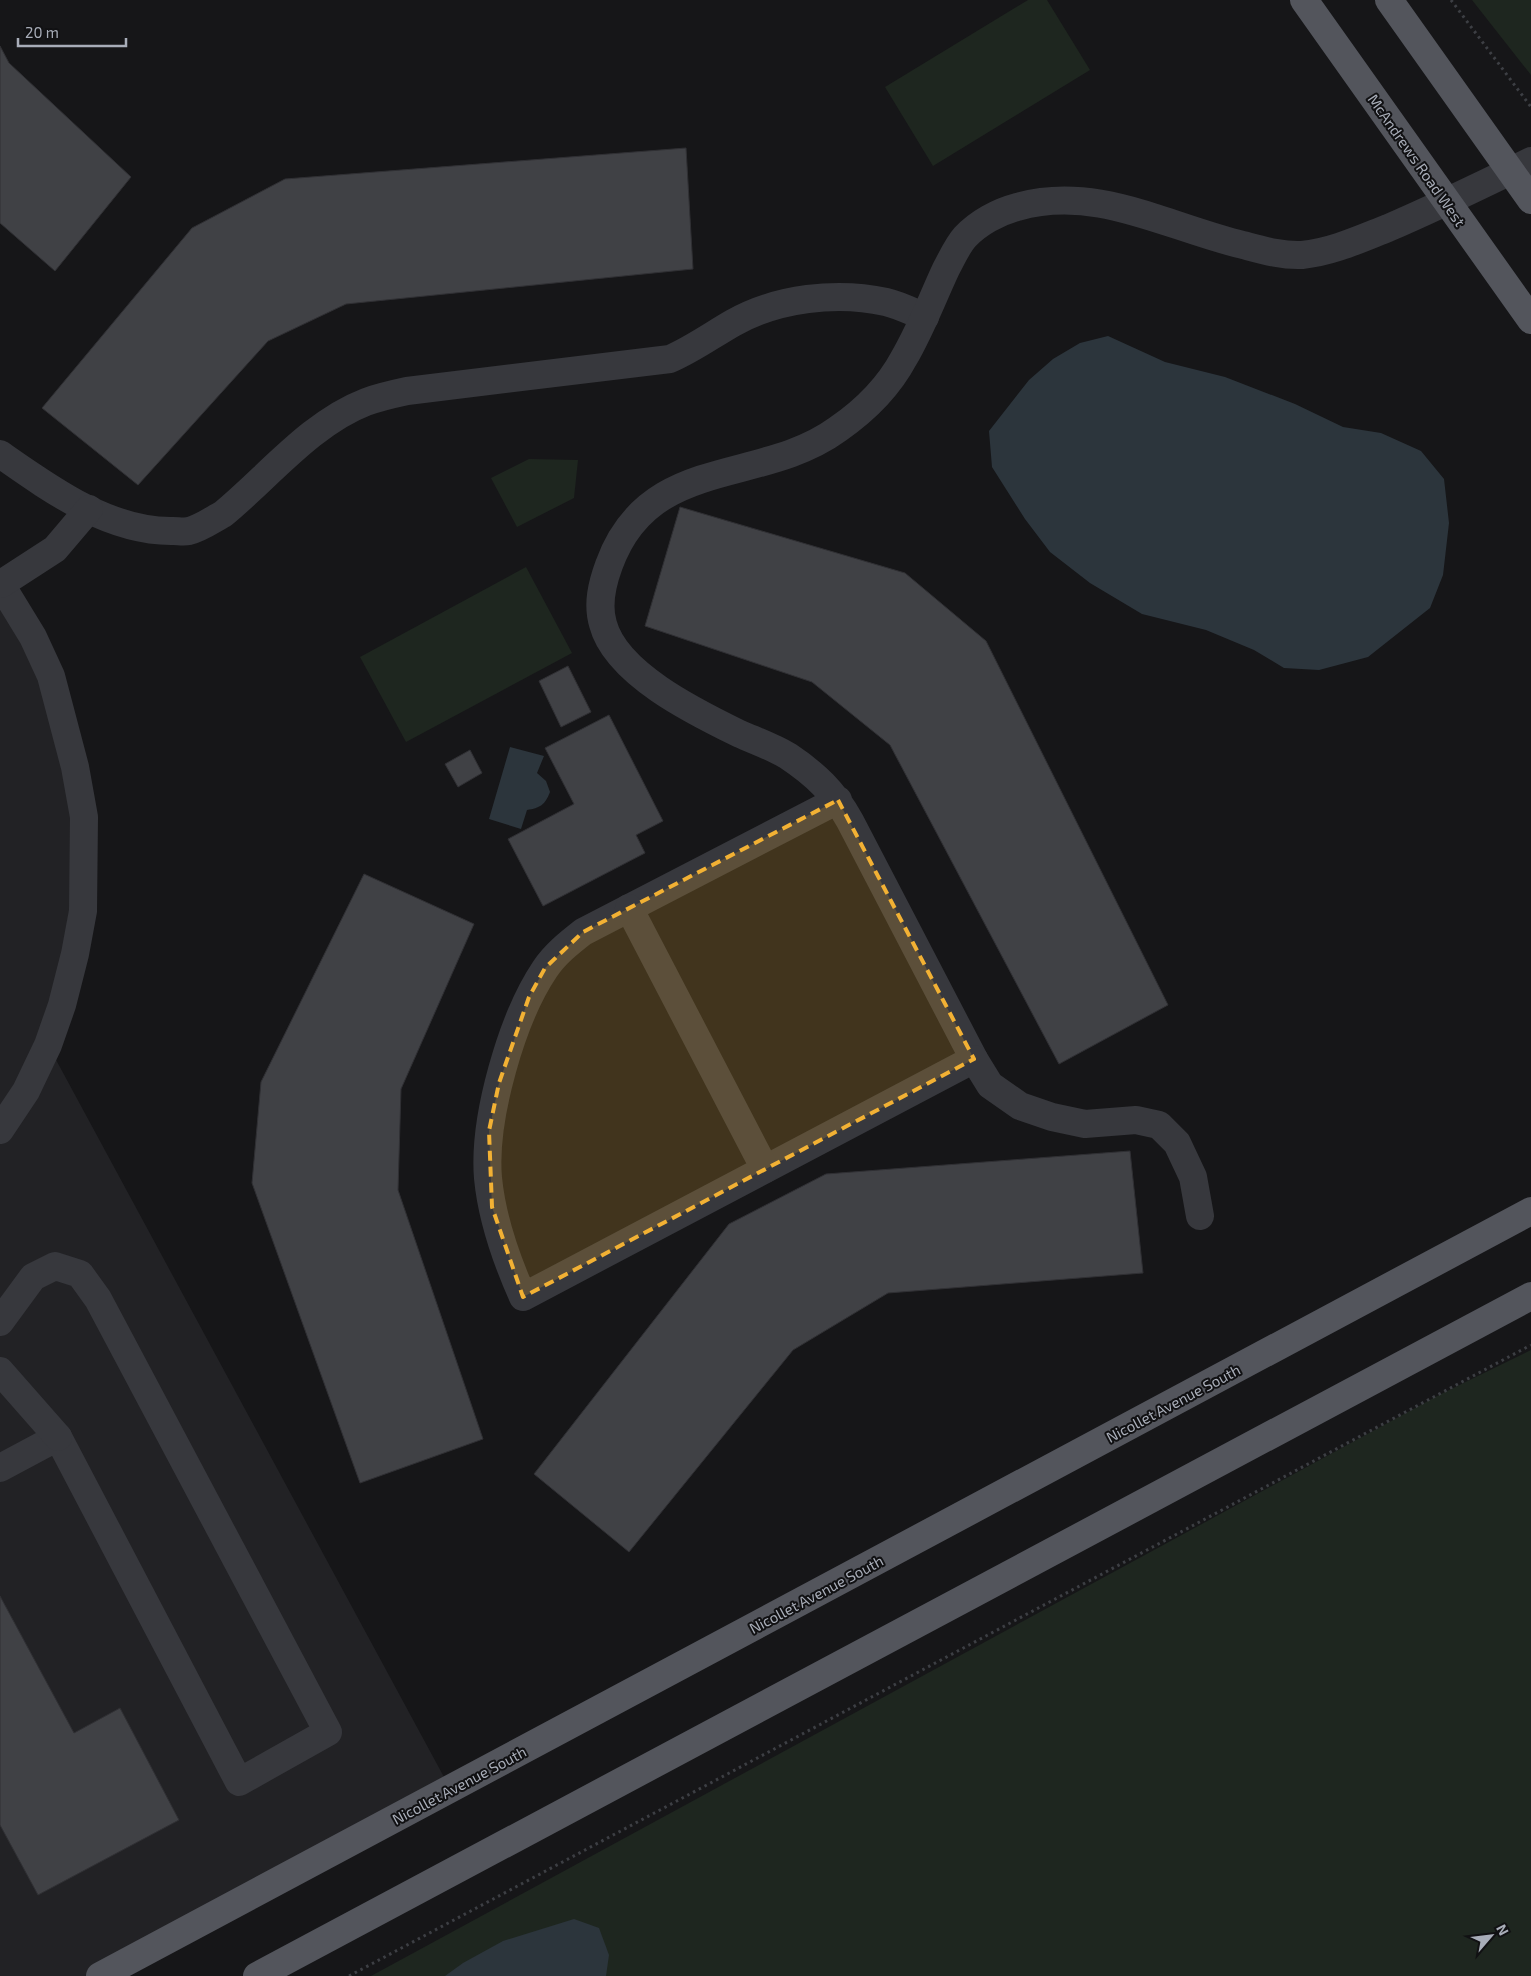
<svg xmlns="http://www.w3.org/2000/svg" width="1531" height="1976" font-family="'Exo 2',sans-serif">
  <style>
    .built { fill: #222225 }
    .green { fill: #1e261f }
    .water { fill: #2c353c }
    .building { fill: #404145; stroke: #303034 }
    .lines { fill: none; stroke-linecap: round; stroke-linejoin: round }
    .path { stroke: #3d3f44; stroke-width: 3; stroke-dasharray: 2.5 4; stroke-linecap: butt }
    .minor { stroke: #37383d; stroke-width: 28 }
    .major { stroke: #53555c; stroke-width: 28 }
    .marked { fill: #f2b134; fill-opacity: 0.2; stroke: #f2b134; stroke-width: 4; stroke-dasharray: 10 6; stroke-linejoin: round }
    .labels { text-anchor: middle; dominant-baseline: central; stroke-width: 4; stroke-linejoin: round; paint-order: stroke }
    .street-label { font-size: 15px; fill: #a8adb8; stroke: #111113 }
  </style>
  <rect width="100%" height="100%" fill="#161618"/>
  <polygon class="built" points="0,583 33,637 84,817 48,1045 451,1790 100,1976 0,1976"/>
  <g class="green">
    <polygon points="1028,0 1047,0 1090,70 933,166 885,87"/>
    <polygon points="1472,0 1531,0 1531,75"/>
    <polygon points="529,459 578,460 574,498 517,527 491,478"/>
    <polygon points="526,567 572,653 406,742 360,657"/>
    <polygon points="1531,1350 1531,1976 371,1976 1439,1395"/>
  </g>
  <g class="water">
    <polygon points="1108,336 1165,362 1225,377 1295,404 1343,427 1381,433 1421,451 1444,479 1449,523 1443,575 1430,608 1368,657 1319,670 1284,668 1254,650 1206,630 1142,614 1090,583 1050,552 1025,519 992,467 989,431 1029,380 1053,359 1080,343"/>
    <path d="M510,747L544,756L537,773L546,781L550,792C545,805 540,808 527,810L521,829L489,819Z"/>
    <polygon points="574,1919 599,1928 609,1955 606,1976 445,1976 463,1963 503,1941"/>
  </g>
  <g class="building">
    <polygon points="0,46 9,63 131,177 55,271 0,223"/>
    <polygon points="686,148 693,269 346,304 268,341 138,485 42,408 192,228 285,179"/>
    <polygon points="680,507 905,573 986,641 1168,1005 1059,1064 890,745 812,682 645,626"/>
    <polygon points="568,666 591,712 561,727 539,681"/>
    <polygon points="609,715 663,821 636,835 645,853 543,906 508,839 574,804 545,748"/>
    <polygon points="470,750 482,773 458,787 445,764"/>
    <polygon points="364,874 474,924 401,1089 398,1190 483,1439 360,1483 252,1183 261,1082"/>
    <polygon points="1130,1151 1143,1273 888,1293 793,1350 629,1552 534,1474 729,1224 826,1174"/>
    <polygon points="0,1596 74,1733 120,1708 179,1820 38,1895 0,1825"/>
  </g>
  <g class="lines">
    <g class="path">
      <polyline points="1451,0 1531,107"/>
      <polyline points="349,1976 1531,1345"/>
    </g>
    <g class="minor">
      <path d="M0,454C50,489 109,532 173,531C178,531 184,532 189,531C201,528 212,520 223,514C268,477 311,423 366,402C379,397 393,394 407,391L670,359C693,349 712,335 733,323C777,298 837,291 886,302C899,305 913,312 925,317"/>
      <polyline points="0,583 33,637 51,676 75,767 84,817 83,911 75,954 62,1005 48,1045 26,1091 0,1130"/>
      <polyline points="1,584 55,549 89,509"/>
      <path d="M838,800L583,932C569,943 555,954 545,969C512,1018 483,1118 488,1178C492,1220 506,1259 523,1297L974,1059L850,821C834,792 815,774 788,756C773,747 756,741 740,734C697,713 616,674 603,624C597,604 602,584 609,565C649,454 760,486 838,429C864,411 889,386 904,358C921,329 932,299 946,269C952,258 957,246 965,237C978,223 998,212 1017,207C1096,184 1167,227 1243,245C1262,250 1282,256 1302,255C1332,252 1360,239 1388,228C1437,207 1484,184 1531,161"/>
      <polyline points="629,908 765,1169"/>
      <polyline points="974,1059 990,1085 1020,1106 1052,1117 1085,1124 1136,1120 1159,1125 1177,1143 1193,1177 1200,1216"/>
      <polyline points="0,1322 33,1277 55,1266 80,1274 98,1299 328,1732 239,1782 58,1437 0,1468"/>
      <polyline points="0,1371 58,1437"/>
    </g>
    <g class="major">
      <polyline points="1304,0 1531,320"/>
      <polyline points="1389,0 1531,200"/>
      <polyline points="100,1976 1531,1211"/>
      <polyline points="257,1976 1531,1296"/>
    </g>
  </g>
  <path class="marked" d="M838,800L974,1059L523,1297L492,1207L489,1131L499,1083L529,997L545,968L583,932Z"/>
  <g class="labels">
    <g class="street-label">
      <text transform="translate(1417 160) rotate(55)">McAndrews Road West</text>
      <text transform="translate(1173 1403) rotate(-28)">Nicollet Avenue South</text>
      <text transform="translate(816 1594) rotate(-28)">Nicollet Avenue South</text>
      <text transform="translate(459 1785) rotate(-28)">Nicollet Avenue South</text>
    </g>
  </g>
  <g transform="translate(1491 1936) rotate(62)" stroke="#111113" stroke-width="4" paint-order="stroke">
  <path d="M0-4L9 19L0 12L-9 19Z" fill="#a8adb8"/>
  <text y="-8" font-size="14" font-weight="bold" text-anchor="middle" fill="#a8adb8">N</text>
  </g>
  <path d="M18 38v8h108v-8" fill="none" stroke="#a8adb8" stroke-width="2.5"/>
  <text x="25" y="38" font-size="15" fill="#a8adb8" stroke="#111113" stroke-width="4" paint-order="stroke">20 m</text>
</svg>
